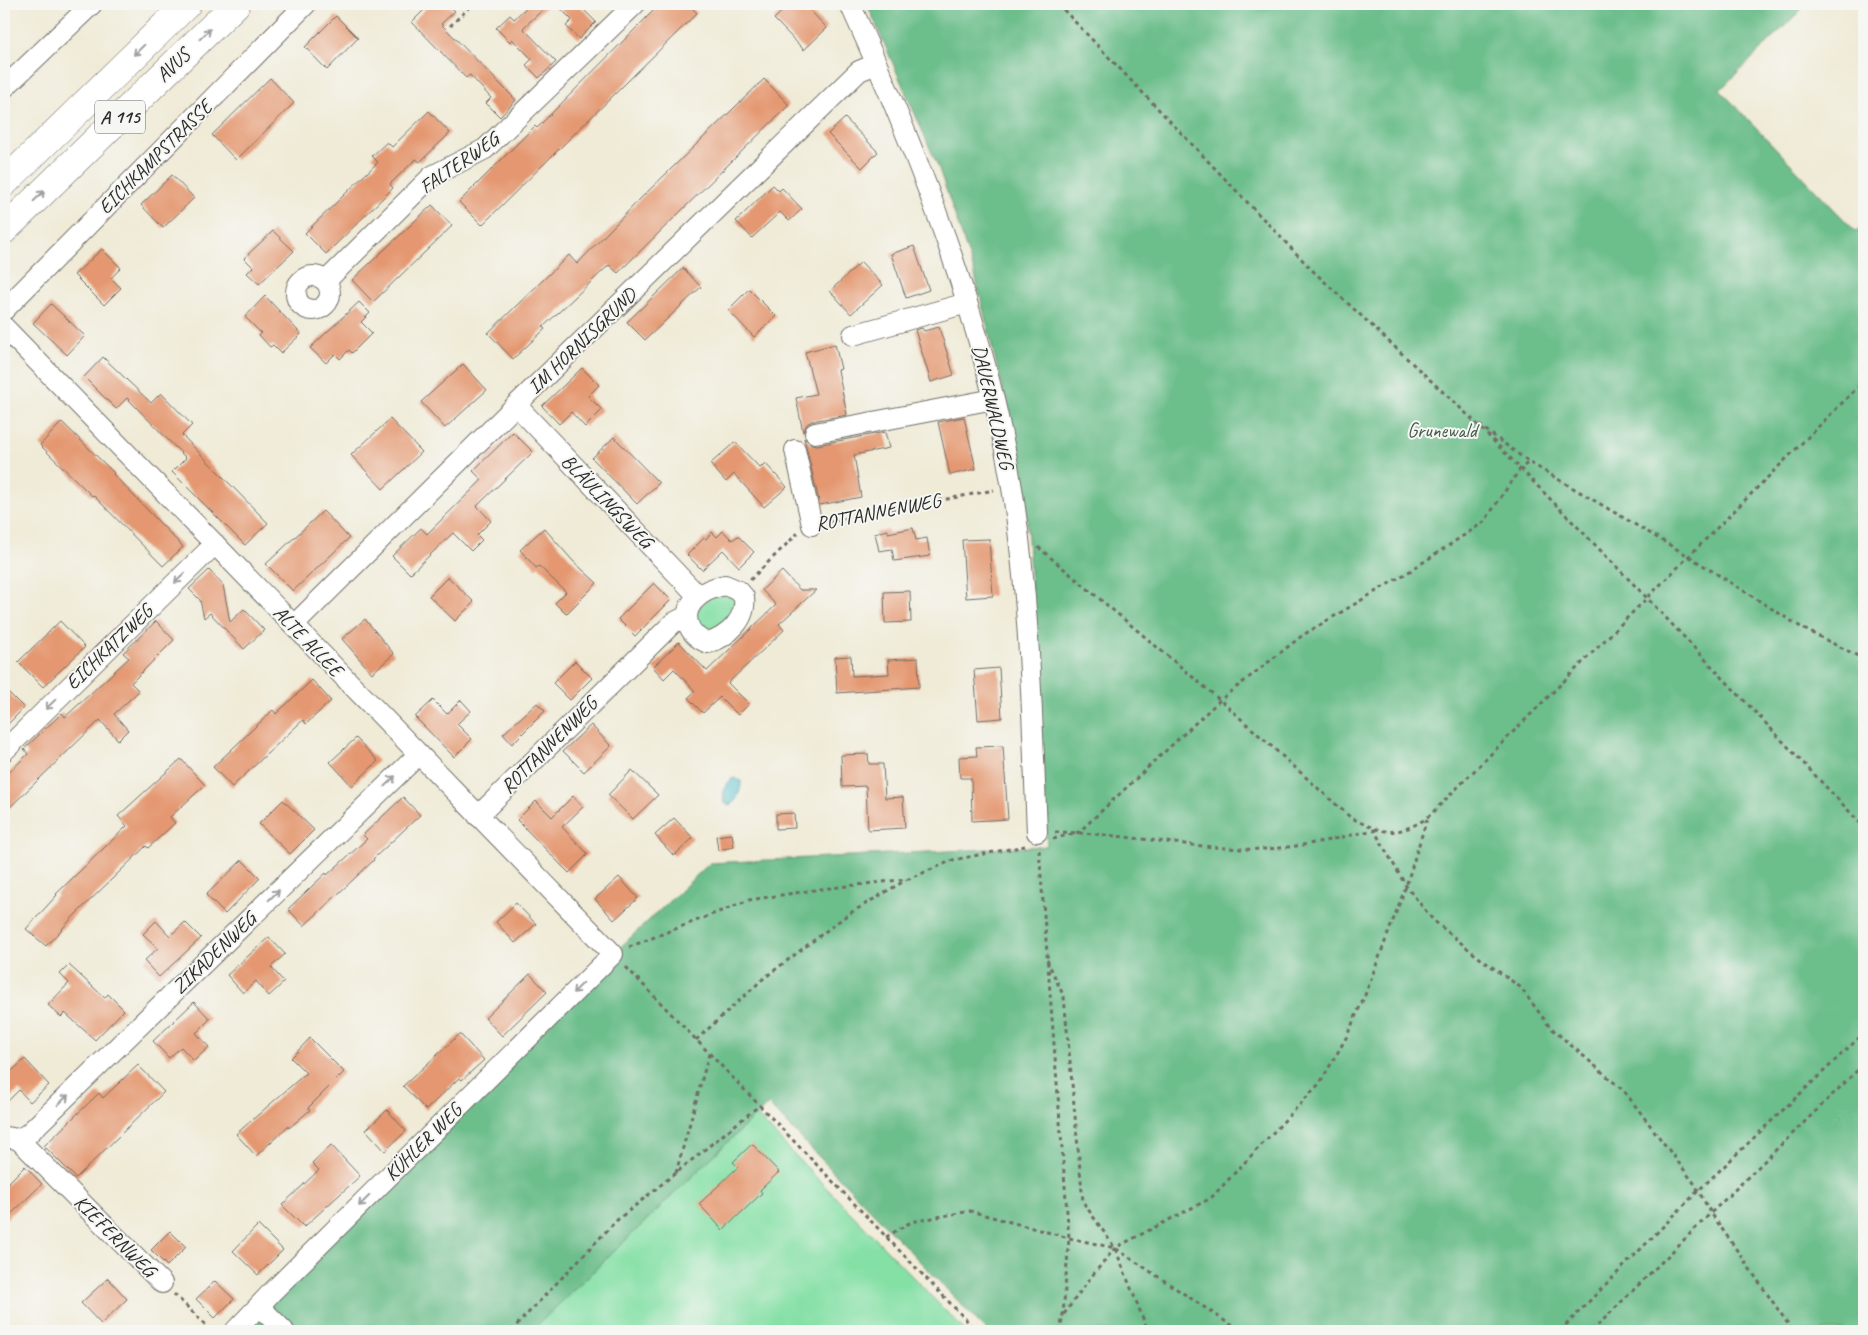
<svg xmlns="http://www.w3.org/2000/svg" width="1868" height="1335" font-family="Caveat,sans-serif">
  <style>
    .green { fill: #85e0a6; stroke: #588668 }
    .forest { fill: #6cbe8b; stroke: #4c745b }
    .water { fill: #52becc; stroke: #3e747c }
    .building { fill: #e4976f }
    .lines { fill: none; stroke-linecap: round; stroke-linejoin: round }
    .minor-casing { stroke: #706e67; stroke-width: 22 }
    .highway-casing { stroke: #706e67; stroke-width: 29 }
    .path { stroke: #706e67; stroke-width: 3; stroke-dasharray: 4 4; stroke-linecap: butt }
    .minor { stroke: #fff; stroke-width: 20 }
    .highway { stroke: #fff; stroke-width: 28 }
    .oneway { stroke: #a0a0a0 }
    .labels { text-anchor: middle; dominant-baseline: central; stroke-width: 4; stroke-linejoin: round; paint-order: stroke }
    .shield { fill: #f6f6f2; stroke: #686867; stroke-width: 1 }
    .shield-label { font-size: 19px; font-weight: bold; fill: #2b2b2b }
    .street-label { font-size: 20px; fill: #2b2b2b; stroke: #f6f6f2 }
    .park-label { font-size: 20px; fill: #42584a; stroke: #f6f6f2 }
  </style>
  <rect width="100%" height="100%" fill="#f6f6f2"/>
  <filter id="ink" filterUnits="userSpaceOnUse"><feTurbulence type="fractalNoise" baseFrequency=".02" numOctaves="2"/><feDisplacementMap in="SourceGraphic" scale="10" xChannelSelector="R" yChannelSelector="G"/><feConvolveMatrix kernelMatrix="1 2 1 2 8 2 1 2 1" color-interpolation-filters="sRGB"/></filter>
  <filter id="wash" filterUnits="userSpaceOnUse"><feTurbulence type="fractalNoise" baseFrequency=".0096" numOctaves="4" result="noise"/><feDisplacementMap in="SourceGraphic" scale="20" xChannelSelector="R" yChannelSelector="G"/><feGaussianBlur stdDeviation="1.12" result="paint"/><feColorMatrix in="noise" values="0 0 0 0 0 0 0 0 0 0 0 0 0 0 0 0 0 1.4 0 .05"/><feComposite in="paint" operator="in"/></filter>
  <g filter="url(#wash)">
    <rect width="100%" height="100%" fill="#f0ebd7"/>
    <g class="green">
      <path d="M724,590L735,601C733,611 719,631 708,630C707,630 701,628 700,627C698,625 696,623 696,620C693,608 713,593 724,590Z"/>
      <polygon points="756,1115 965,1331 531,1331"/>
    </g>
    <polygon class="forest" points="867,4 1807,4 1720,90 1856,232 1864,225 1864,1331 987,1331 769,1105 756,1115 531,1331 235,1331 613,954 710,863 1047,846 1026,507 1004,396 974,271 939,169"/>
    <path class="water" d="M734,778L741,781C742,788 737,802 730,805L724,803C722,795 725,781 734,778Z"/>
    <g id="blocks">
      <g class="building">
        <polygon points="430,4 447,4 455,11 441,24 516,100 500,117 486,103 491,98 470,75 466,78 412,22"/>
        <polygon points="530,4 549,4 523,28 556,62 539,78 526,65 532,59 512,39 510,42 496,28 510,15 514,19"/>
        <polygon points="556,4 578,4 596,22 579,39 566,26 572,20"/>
        <polygon points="660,4 688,4 697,13 482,225 459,202 535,126 537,128"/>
        <polygon points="790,4 804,4 827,28 804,50 774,19"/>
        <polygon points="336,16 358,38 327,70 305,47"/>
        <polygon points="270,78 294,103 236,160 212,135"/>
        <polygon points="764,79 789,105 618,273 609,265 543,327 545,329 513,359 488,333 569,255 577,264 640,199"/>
        <polygon points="429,111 450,133 420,162 416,159 390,184 393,188 326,254 305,233 378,162 372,156 387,142 392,147"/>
        <polygon points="845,118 878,152 862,168 828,134"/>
        <polygon points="172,175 194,198 163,228 141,205"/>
        <polygon points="773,185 779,191 782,188 802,209 789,221 780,212 752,238 736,221"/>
        <polygon points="432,205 452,226 373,302 352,280"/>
        <polygon points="273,231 294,251 259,284 247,273 253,267 244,258"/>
        <polygon points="914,246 929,290 906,298 891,254"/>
        <polygon points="102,249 121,268 111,278 121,288 104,305 74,275"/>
        <polygon points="861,262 883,285 851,314 830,291"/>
        <polygon points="683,268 701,287 645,340 627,322"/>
        <polygon points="749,289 776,316 754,337 728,310"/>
        <polygon points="265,296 301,334 281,353 273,345 270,347 259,335 261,333 245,317"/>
        <polygon points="359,302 370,313 361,322 372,333 352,353 349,350 340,359 335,354 326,363 310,348"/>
        <polygon points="51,304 85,336 67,355 33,323"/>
        <polygon points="939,327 954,375 931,382 915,330 922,328 924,331"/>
        <polygon points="835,344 841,369 838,370 847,415 812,421 807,424 803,432 796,398 816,394 805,352"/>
        <polygon points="103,357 151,403 161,393 192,425 182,435 268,523 245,545 172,472 186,458 127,398 116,409 84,377"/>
        <polygon points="463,364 487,390 445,428 421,402"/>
        <polygon points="582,368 599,385 588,396 602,410 585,427 571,412 559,424 542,406"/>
        <polygon points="964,417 976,469 950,475 938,422"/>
        <polygon points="390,419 422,452 383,489 351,455"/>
        <polygon points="62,422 114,473 113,474 183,547 163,566 93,495 92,496 40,445"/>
        <polygon points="513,432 533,452 477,506 491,521 477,535 482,540 471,551 453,533 410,574 392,556 421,528 427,534 482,480 473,471"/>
        <polygon points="885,432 889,448 854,455 861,497 820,505 804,438 811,444 817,445"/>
        <polygon points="614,437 659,483 637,504 592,458"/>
        <polygon points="735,442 760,468 765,463 787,487 764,507 734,474 726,482 710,464"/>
        <polygon points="323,511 349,538 293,591 266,564"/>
        <polygon points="544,528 573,561 597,583 566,614 555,603 566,592 539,566 536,568 520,550"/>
        <polygon points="913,528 916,540 927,538 930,556 894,561 892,549 879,551 875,533 888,530 888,533"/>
        <polygon points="723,531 732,540 738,536 754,552 739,567 723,550 702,570 687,555 704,538 706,539 712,532 717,537"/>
        <polygon points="989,539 993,596 966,598 962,540"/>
        <polygon points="209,570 223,585 230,622 244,609 264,630 244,649 210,613 204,618 200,600 189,589"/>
        <polygon points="782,571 800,590 816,590 779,624 784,630 728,683 749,704 738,715 720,697 703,713 688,698 695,691 674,669 664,679 653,667 679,642 707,671 776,605 762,590"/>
        <polygon points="448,577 474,602 455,621 429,596"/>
        <polygon points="654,583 671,600 635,636 618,619"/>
        <polygon points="910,591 911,622 885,623 884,592"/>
        <polygon points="365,619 394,654 372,673 342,639"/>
        <polygon points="60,621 85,647 43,687 18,662"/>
        <polygon points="156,621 174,640 131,683 139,691 114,714 128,730 118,740 100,720 4,813 4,777 28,754 24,749 62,713 65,717 129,658 123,653"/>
        <polygon points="851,656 852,676 889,674 888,660 918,658 919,687 837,693 835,657"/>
        <polygon points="575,661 592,678 570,700 553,683"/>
        <polygon points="999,668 1002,718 978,720 974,670"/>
        <polygon points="312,680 331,701 306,724 303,720 232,787 213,767 273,710 276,714"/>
        <polygon points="4,688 24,708 4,728"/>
        <polygon points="433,700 447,714 461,700 471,711 457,724 472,739 454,757 415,717"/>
        <polygon points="537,703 545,711 512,744 503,734"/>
        <polygon points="591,725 611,746 584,772 563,751"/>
        <polygon points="356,738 378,761 352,786 330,762"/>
        <polygon points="1003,746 1008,819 972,821 971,778 960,778 959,757 977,756 976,747"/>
        <polygon points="868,754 869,764 883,764 885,798 903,797 905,828 868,830 866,786 842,787 841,755"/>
        <polygon points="181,759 205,785 170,817 175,823 148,848 146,846 76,914 46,946 26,929 57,895 56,894 127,826 118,816"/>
        <polygon points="632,770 658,795 633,819 608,795"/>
        <polygon points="573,796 583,807 562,827 588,854 569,873 517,820 536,801 552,817"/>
        <polygon points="403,797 420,815 373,859 374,860 304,926 288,909 326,873 327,875 367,839 363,835"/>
        <polygon points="283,800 314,830 290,854 259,824"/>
        <polygon points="794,813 795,828 776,829 776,814"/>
        <polygon points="674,818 693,838 674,856 655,835"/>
        <polygon points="732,834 734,847 718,850 716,836"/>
        <polygon points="242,860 260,878 225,914 206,895"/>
        <polygon points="619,877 638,898 614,920 595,899"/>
        <polygon points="516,903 536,924 515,943 496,922"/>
        <polygon points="156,921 170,936 185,922 201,938 159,977 144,961 158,948 143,934"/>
        <polygon points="269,937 285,954 271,967 284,982 269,996 256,981 243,993 227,975"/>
        <polygon points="69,965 105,998 108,994 124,1010 95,1040 65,1013 61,1017 48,1005 69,983 60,974"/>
        <polygon points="530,974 547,992 502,1036 485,1018"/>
        <polygon points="194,1002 210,1019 196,1033 209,1047 194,1061 181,1047 169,1058 153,1041"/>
        <polygon points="460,1034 484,1060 462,1080 459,1078 426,1110 403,1086"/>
        <polygon points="310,1038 344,1072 308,1108 310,1110 289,1128 288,1126 256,1156 236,1134 306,1073 291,1058"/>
        <polygon points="25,1059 49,1085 30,1102 19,1090 4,1105 4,1078"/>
        <polygon points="138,1065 164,1092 76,1178 44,1146 99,1093 103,1098"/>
        <polygon points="387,1110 406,1131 385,1151 366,1130"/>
        <polygon points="752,1144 779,1172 760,1190 762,1193 723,1230 699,1204 738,1167 733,1162"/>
        <polygon points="331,1145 360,1176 304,1227 282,1205 319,1170 312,1163"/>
        <polygon points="25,1166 42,1184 4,1221 4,1187"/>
        <polygon points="258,1225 283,1250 258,1275 233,1251"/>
        <polygon points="170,1231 186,1247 167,1266 151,1250"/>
        <polygon points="108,1278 127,1299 101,1324 81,1303"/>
        <polygon points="215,1281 234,1299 215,1318 196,1299"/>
      </g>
    </g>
  </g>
  <g filter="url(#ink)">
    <use href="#blocks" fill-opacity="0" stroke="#706e67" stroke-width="1"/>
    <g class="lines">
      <defs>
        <g id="minor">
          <path d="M850,4C919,156 985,323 1012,488C1030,601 1032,717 1037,832"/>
          <polyline points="4,88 92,4"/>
          <circle cx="313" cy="293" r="17"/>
          <polyline points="326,281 432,176 485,149 635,4"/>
          <polyline points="4,310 306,4"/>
          <polyline points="4,327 613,954 271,1293 235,1331"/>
          <polyline points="853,335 967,303"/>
          <polyline points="516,405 698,596"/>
          <polyline points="815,433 994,399"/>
          <polyline points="795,450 812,525"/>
          <path d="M725,585L739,591L744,597C747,619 728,637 708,643C686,635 679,611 699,596C706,590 716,587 725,585Z"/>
          <polyline points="294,625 516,405 859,71 876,64"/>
          <polyline points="4,751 215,544"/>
          <polyline points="478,816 673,623 687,616"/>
          <polyline points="4,1137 18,1139 28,1134 419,754"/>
          <polyline points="18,1139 162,1283"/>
          <polyline points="260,1307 284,1331"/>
        </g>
        <g id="highway">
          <polyline points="4,183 187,4"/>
          <polyline points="4,230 236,4"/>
        </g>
      </defs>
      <use href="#minor" class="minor-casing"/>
      <use href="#highway" class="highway-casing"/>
      <g class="path">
        <polyline points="1058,4 1312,270 1471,418 1648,599 1864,827"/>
        <polyline points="450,26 473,4"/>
        <polyline points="1479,425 1529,462 1690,557 1804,629 1864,659"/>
        <polyline points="828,522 994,490"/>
        <path d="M1038,547L1220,700L1350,817C1382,834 1395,838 1427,818L1864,381"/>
        <polyline points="750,580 798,533"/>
        <path d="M1055,832C1117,833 1179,846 1242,849C1288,851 1329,840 1374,830L1406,886L1433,920L1477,956L1520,987L1550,1027L1624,1091L1694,1183L1711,1213L1793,1331"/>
        <polyline points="1053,839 1079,832 1220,700 1303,635 1410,571 1484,522 1520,469 1529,462"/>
        <polyline points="1039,850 1069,1238 1063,1315 1060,1331"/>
        <polyline points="629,947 749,900 821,889 909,879 953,860 1025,846"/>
        <polyline points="1047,960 1064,997 1083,1202 1115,1248 1148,1331"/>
        <polyline points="626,967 977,1331"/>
        <polyline points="696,1040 763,979 847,915 906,880"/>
        <polyline points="676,1173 709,1054"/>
        <polyline points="886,1237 911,1222 970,1211 1069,1238 1115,1248 1240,1331"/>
        <polyline points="174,1294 212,1331"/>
        <polyline points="1064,1314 1087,1282 1115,1248 1211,1198 1320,1083 1346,1038 1365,995 1406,886 1427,819"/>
        <polyline points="511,1331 616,1221 760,1105"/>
        <polyline points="1560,1331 1699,1190 1864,1033"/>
        <polyline points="1592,1331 1711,1213 1864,1064"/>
      </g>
      <use href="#minor" class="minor"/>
      <use href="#highway" class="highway"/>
    </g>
    <defs><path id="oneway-shaft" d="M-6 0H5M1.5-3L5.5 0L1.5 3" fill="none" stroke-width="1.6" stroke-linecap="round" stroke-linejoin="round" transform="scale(1.25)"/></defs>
    <g class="oneway">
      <use href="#oneway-shaft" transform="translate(205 34) rotate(-44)"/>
      <use href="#oneway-shaft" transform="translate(139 50) rotate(136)"/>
      <use href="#oneway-shaft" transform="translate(39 196) rotate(-44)"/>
      <use href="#oneway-shaft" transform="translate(180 578) rotate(136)"/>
      <use href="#oneway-shaft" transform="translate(51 704) rotate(136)"/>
      <use href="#oneway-shaft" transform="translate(390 781) rotate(-44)"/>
      <use href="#oneway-shaft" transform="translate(274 895) rotate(-44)"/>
      <use href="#oneway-shaft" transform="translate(578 988) rotate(135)"/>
      <use href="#oneway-shaft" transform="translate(63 1100) rotate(-44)"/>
      <use href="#oneway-shaft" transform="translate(364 1201) rotate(135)"/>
    </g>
  </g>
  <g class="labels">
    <rect class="shield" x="95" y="100.5" width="50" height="33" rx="4"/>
    <g class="shield-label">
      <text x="120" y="117">A 115</text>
    </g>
    <g class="street-label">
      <text transform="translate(173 65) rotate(-44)">AVUS</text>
      <text transform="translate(155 157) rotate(-45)">EICHKAMPSTRASSE</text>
      <text transform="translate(459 163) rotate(-35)">FALTERWEG</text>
      <text transform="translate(582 341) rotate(-44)">IM HORNISGRUND</text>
      <text transform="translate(993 407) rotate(77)">DAUERWALDWEG</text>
      <text transform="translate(607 501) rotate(46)">BLÄULINGSWEG</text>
      <text transform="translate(878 512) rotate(-11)">ROTTANNENWEG</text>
      <text transform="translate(308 641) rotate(46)">ALTE ALLEE</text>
      <text transform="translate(109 647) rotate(-44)">EICHKATZWEG</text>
      <text transform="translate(549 745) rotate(-45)">ROTTANNENWEG</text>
      <text transform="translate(214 953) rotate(-44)">ZIKADENWEG</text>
      <text transform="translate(423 1142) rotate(-45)">KÜHLER WEG</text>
      <text transform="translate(115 1236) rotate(45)">KIEFERNWEG</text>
    </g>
    <g class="park-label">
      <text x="1442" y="430">Grunewald</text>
    </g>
  </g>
  <rect width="1868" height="1335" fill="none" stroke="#f6f6f2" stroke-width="20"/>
</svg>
